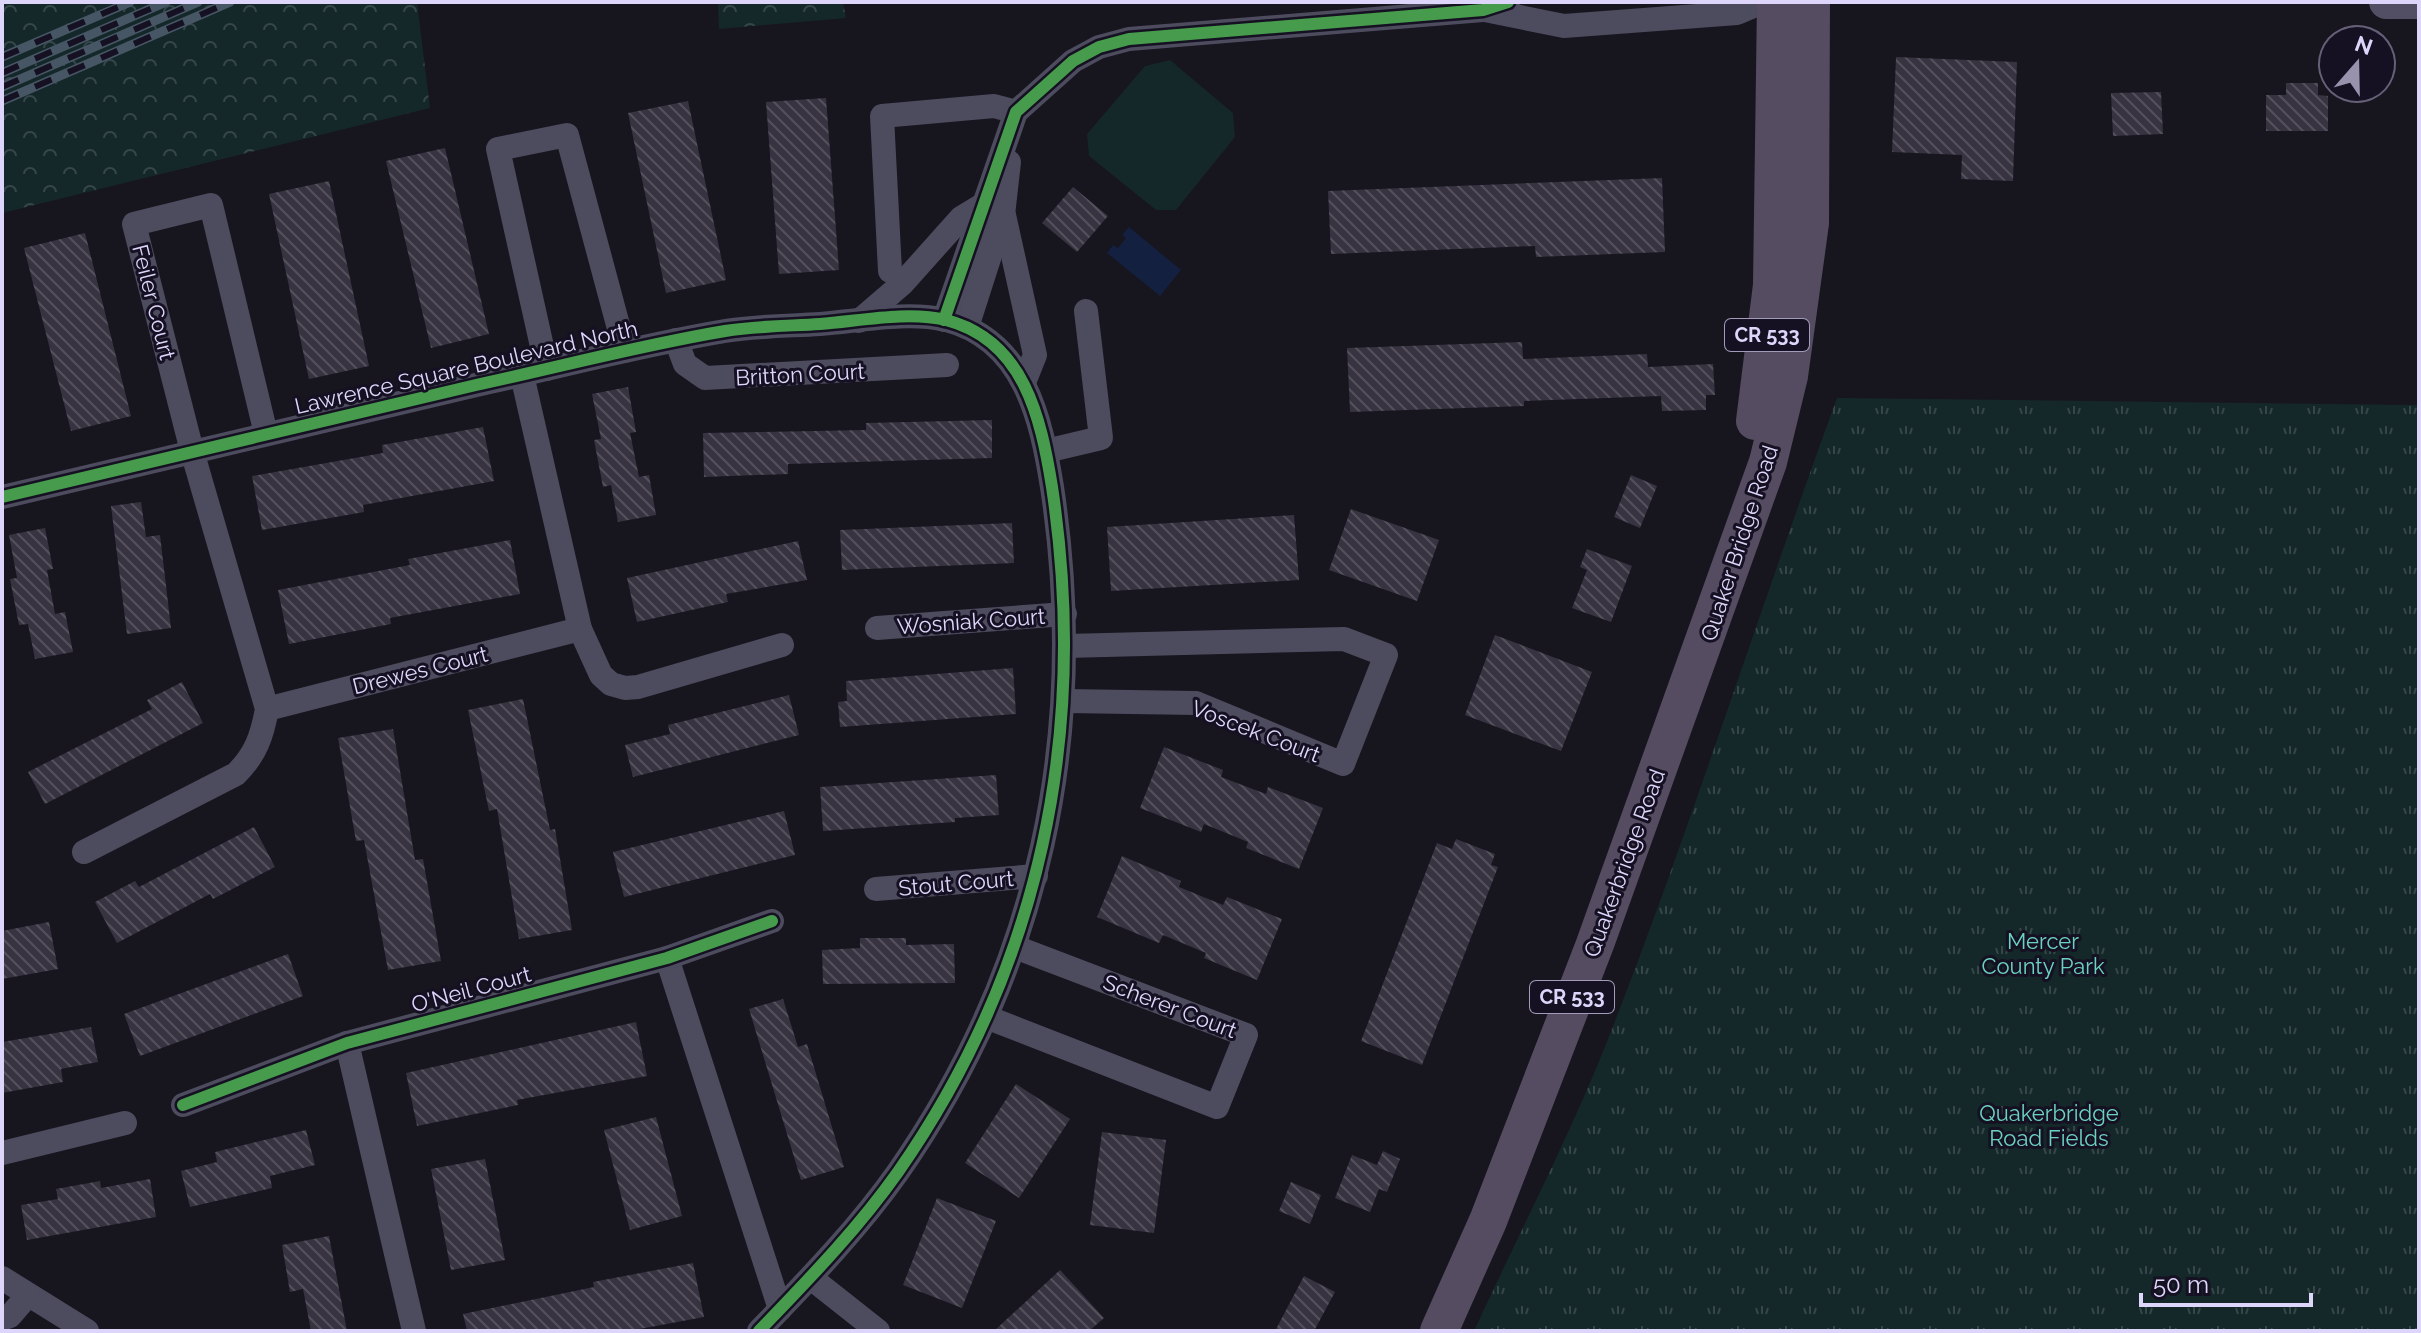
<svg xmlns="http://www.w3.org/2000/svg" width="2421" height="1333" font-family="Raleway,sans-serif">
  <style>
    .green { fill: #142729 }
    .forest { fill: url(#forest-crowns) }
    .park { fill: url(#park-tufts) }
    .water { fill: #142040 }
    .building { fill: url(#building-back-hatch) }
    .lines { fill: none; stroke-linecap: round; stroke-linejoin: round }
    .street { stroke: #4d4b5e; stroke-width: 24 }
    .secondary { stroke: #524e64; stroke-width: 34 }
    .primary { stroke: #564c62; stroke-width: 38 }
    .rail-casing { stroke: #475665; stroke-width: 9 }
    .rail { stroke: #151122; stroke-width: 6; stroke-dasharray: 18; stroke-linecap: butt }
    .cycleway-casing { stroke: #151122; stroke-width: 17 }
    .cycleway { stroke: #469c4c; stroke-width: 12 }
    .labels { text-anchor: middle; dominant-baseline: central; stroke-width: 6; stroke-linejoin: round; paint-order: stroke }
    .shield { fill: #151122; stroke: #a29bb9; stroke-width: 2 }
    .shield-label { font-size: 20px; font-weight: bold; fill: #ded6fa }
    .street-label { font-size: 22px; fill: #ded6fa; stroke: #151122 }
    .park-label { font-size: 22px; fill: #6bd2c2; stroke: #151122 }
  </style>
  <defs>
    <pattern id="forest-crowns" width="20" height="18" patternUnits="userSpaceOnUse" patternTransform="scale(2)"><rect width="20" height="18" fill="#142729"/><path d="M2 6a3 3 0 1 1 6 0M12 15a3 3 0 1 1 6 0" fill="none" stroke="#364649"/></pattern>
    <pattern id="park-tufts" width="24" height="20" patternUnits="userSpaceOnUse" patternTransform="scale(2)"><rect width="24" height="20" fill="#142729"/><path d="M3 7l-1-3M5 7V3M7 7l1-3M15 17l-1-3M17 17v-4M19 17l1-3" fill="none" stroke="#364649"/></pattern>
    <pattern id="building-back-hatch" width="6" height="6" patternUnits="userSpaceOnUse" patternTransform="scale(2)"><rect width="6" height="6" fill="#373340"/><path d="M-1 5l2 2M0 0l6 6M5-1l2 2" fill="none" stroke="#54505c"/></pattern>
  </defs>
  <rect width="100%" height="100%" fill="#17151e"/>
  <polygon class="green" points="1170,60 1233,113 1235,137 1176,210 1156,210 1089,156 1087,134 1145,66"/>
  <g class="forest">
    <polygon points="2,2 417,2 430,108 2,213"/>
    <polygon points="718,2 843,2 846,18 719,29"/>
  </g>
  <path class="park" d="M1837,398L2419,405V1331H1474C1520,1231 1572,1132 1612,1029C1693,821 1760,608 1837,398Z"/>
  <polygon class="water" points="1129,227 1181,270 1160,296 1107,253 1113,245 1118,248 1126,238 1122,235"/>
  <g class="building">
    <polygon points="1896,57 2017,62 2013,181 1961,179 1962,155 1892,152"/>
    <polygon points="2286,83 2318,83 2318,95 2328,96 2328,131 2266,131 2266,95 2286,95"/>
    <polygon points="2161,92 2163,134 2113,136 2111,93"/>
    <polygon points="826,98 839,270 779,274 766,102"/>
    <polygon points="688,101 726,280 666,293 628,113"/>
    <polygon points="445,148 489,334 431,348 386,161"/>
    <polygon points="1662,178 1665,252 1536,257 1535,246 1331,254 1328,191"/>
    <polygon points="329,181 369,366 309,379 269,194"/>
    <polygon points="1073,187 1108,216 1077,252 1042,223"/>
    <polygon points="85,233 131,416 71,431 24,248"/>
    <polygon points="1522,342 1523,359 1647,354 1648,367 1713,364 1715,395 1706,395 1706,410 1662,411 1661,396 1524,401 1524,406 1350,412 1347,348"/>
    <polygon points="628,387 636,432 630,433 639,477 649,475 656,515 618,522 611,485 603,487 594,440 601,439 592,394"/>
    <polygon points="992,420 992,458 788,464 788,474 704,477 703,433 866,430 866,423"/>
    <polygon points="483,427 494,481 363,505 364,512 262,530 252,476 383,453 382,445"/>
    <polygon points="1631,475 1657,486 1640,528 1614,517"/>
    <polygon points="141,502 146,537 160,535 171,628 127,634 111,506"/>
    <polygon points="1351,509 1439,540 1417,601 1329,570"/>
    <polygon points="1294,515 1299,580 1111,591 1107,527"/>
    <polygon points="1012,523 1014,563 842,570 840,530"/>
    <polygon points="45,528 53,569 47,570 55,614 65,612 73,652 35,659 28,624 19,625 10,579 17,578 9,535"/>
    <polygon points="510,540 520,594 390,618 391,624 289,644 278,590 410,565 408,559"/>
    <polygon points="798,541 807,580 726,594 728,602 637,622 627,578"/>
    <polygon points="1587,549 1632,566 1611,622 1572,608 1587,570 1580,567"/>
    <polygon points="1495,635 1592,672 1561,751 1465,715"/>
    <polygon points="1013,668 1016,714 840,727 838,702 847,701 846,681"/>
    <polygon points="182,682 203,723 45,804 28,772 152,709 147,700"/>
    <polygon points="789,695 799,735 633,777 625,745 670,734 668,725"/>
    <polygon points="523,699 550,830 555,829 572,930 519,939 497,809 489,811 468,710"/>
    <polygon points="393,729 415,860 423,859 441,961 388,970 364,840 356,841 338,738"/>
    <polygon points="1164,747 1223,770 1221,777 1266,794 1268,787 1323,808 1299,869 1246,848 1248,842 1204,824 1201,832 1140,808"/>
    <polygon points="996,775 999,815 955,818 955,822 823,831 820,787"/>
    <polygon points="784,811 795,855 624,897 613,852"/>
    <polygon points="254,827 275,867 213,899 210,894 117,943 95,902 135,881 139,887"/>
    <polygon points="1456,839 1495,854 1491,865 1498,867 1422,1065 1361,1041 1437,843 1452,849"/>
    <polygon points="1122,856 1181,881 1179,887 1223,905 1227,897 1282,919 1257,980 1204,958 1206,953 1163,935 1159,943 1097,917"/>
    <polygon points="49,922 58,969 2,979 2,931"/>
    <polygon points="860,938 906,938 906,945 954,944 955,983 823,984 822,950 860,948"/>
    <polygon points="288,954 303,996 140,1056 124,1014"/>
    <polygon points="783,999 798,1047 807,1044 844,1167 801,1180 749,1009"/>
    <polygon points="636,1022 647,1076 517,1100 518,1105 417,1126 406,1073"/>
    <polygon points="91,1027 98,1062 61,1069 63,1082 2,1093 2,1042"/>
    <polygon points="1016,1084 1070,1119 1019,1198 965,1163"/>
    <polygon points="656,1117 682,1216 630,1230 604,1130"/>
    <polygon points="306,1130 315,1165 270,1176 272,1188 190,1207 181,1171 217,1162 215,1152"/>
    <polygon points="1102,1132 1166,1140 1154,1233 1090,1225"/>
    <polygon points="1383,1151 1400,1159 1387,1192 1379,1189 1370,1212 1335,1198 1352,1155 1377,1165"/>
    <polygon points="485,1159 505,1260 451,1270 431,1169"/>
    <polygon points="150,1179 156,1217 27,1240 21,1205 58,1199 56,1189 100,1181 101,1188"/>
    <polygon points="1291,1182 1321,1195 1310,1224 1279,1211"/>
    <polygon points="937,1198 996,1221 962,1308 903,1285"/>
    <polygon points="329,1236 347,1331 311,1331 303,1289 290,1292 282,1245"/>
    <polygon points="693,1263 704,1317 629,1331 467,1331 463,1314 594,1287 593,1282"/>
    <polygon points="1060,1270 1104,1318 1089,1331 994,1331"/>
    <polygon points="1304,1276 1335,1292 1314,1331 1275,1331"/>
  </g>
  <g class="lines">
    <g class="street">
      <polyline points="1485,10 1564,26 1737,13 1763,2"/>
      <polyline points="1004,215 1035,355 1025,380"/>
      <polyline points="890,271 882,116 994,106 1016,112"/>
      <polyline points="944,320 1016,112 1073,61 1099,47 1129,39 1483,10 1508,2"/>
      <polyline points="859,321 902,284 961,218 984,204"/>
      <polyline points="967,327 1003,215 1009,162"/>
      <polyline points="676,340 685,364 705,378 947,365"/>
      <polyline points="547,369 498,149 567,135 625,351"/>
      <polyline points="522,375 580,629 601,675 611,684 625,688 638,687 782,645"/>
      <polyline points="1046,451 1101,438 1086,311"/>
      <path d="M2,497C160,459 318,421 476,385C559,367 641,345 725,331C756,326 788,326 820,324C860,321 907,311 946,320C1024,340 1041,418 1052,487C1089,732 1041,967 898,1172C857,1230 808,1280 759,1331"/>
      <polyline points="877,628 1065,614"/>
      <polyline points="1065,701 1196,703 1343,764 1386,655 1344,639 1066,646"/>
      <polyline points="267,709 580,629"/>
      <path d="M84,852L236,774C256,754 262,736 267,709L192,451L134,224L211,205L266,434"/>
      <polyline points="876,889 1036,876"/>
      <polyline points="667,958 780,1309"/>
      <polyline points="986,1017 1217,1107 1246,1035 1015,947"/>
      <polyline points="347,1043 414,1331"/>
      <polyline points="183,1105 347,1043 667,958 772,921"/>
      <polyline points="2,1153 125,1123"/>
      <polyline points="2,1278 87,1331"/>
      <polyline points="811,1278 878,1331"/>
      <polyline points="2,1319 10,1316 28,1295"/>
    </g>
    <polyline class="secondary" points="2386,2 2419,2"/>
    <g class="primary">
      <polyline points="1755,421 1772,285 1776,2"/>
      <polyline points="1439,1331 1488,1221 1595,944 1768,462 1789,376 1810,223 1811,2"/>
    </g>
    <defs>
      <g id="rail">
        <polyline points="2,57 130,2"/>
        <polyline points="2,73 166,2"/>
        <polyline points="2,87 198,2"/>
        <polyline points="2,101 230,2"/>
      </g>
    </defs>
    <use href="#rail" class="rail-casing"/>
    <use href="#rail" class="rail"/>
    <defs>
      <g id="cycleway">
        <polyline points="944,320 1016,112 1073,61 1099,47 1129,39 1483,10 1508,2"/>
        <path d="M2,497C160,459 318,421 476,385C559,367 641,345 725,331C756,326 788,326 820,324C860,321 907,311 946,320C1024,340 1041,418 1052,487C1089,732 1041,967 898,1172C857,1230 808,1280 759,1331"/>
        <polyline points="183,1105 347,1043 667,958 772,921"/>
      </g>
    </defs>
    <use href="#cycleway" class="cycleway-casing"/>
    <use href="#cycleway" class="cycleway"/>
  </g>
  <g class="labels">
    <g class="shield">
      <rect x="1725" y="319" width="84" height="32" rx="6"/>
      <rect x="1530" y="981" width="84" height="32" rx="6"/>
    </g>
    <g class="shield-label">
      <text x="1767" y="335">CR 533</text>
      <text x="1572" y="997">CR 533</text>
    </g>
    <g class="street-label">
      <text transform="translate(154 302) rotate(76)">Feiler Court</text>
      <text transform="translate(466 367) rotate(-13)">Lawrence Square Boulevard North</text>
      <text transform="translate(800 374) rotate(-3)">Britton Court</text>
      <text transform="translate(1739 543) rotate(-72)">Quaker Bridge Road</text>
      <text transform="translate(971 621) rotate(-4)">Wosniak Court</text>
      <text transform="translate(420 670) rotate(-14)">Drewes Court</text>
      <text transform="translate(1256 731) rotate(21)">Voscek Court</text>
      <text transform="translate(1624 863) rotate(-70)">Quakerbridge Road</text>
      <text transform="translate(956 883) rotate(-5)">Stout Court</text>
      <text transform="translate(471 989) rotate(-15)">O'Neil Court</text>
      <text transform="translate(1170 1006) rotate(21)">Scherer Court</text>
    </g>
    <g class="park-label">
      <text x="2043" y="941">Mercer<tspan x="2043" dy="25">County Park</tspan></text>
      <text x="2049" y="1113">Quakerbridge<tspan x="2049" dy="25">Road Fields</tspan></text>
    </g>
  </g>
  <rect width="2421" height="1333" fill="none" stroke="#ded6fa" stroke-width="8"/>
  <g transform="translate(2357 64) rotate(20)"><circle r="38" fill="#151122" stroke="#656078" stroke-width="2"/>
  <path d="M0-6L14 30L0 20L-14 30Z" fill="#9892ad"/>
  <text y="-12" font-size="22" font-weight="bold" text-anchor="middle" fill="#ded6fa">N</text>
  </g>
  <path d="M2141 1293v12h170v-12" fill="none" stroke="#ded6fa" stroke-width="4"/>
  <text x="2153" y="1293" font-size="24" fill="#ded6fa" stroke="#151122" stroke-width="6" paint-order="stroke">50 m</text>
</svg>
